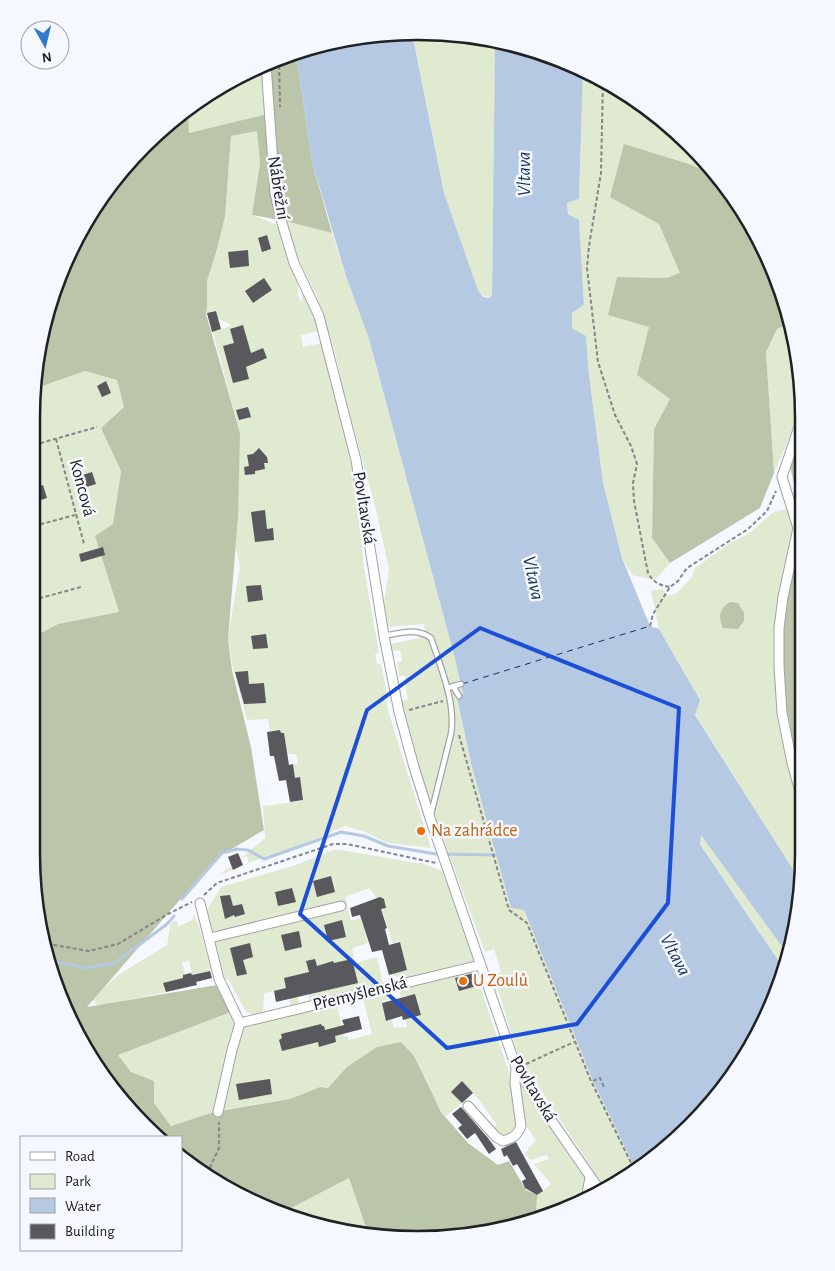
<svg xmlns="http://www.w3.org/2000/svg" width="835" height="1271" font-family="'Alegreya Sans',sans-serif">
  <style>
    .green { fill: #e0ead0 }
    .forest { fill: #bbc5a9 }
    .water { fill: #b5cae2 }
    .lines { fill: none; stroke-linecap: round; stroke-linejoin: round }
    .stream { stroke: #b5cae2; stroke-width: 3 }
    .ferry { stroke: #113152; stroke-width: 1; stroke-dasharray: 6 5; stroke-linecap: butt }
    .building { fill: #58585d }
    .service-casing { stroke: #a0a2a7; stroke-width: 7 }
    .minor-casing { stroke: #a0a2a7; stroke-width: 11 }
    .path { stroke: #838589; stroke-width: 2; stroke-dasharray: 4 2.5; stroke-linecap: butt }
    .service { stroke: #fff; stroke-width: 4.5 }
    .minor { stroke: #fff; stroke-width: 9 }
    .marked { fill: none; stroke: #1d4ed8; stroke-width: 4; stroke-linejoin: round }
    .food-dot { fill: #e8710a; stroke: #f5f8fe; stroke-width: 2 }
    .labels { text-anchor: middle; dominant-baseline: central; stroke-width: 5; stroke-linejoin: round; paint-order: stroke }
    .street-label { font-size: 18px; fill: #202123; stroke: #f5f8fe }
    .food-label { font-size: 18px; fill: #c56008; stroke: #f5f8fe; text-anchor: start }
    .water-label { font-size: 19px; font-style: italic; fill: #113152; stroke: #f5f8fe }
    .rim { fill: none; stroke: #202123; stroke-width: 2.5 }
  </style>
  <rect width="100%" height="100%" fill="#f5f8fe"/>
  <g class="green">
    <polygon points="412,33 468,35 495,41 492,295 490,298 480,295 478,290 444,193"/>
    <polygon points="267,63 268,114 189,133 188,108 247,71"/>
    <polygon points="583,70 611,83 672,127 720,178 692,165 764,247 667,278 617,277 650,327 637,375 670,399 654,429 652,538 670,563 655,580 632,575 622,558 603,483 589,375 586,336 572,328 572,313 584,305 579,220 568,214 567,203 579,199"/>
    <polygon points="257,131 260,163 252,215 277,225 291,267 298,282 298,295 301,303 303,292 319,331 301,335 303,347 323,343 336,389 354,470 364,567 379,653 375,654 377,664 381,664 386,689 387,707 431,848 388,843 363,831 345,826 295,848 269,855 218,876 231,866 233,869 249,863 247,856 241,858 265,838 263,806 302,801 300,778 295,779 293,765 298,764 296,754 287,754 284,733 281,733 280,730 270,731 268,719 247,720 233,668 228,637 240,566 231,528 240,433 213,332 232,325 217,318 216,310 206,313 207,281 217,249 225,217 231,136"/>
    <polygon points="285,221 332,233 346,276 369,339 454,655 463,695 457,697 511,907 524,910 593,1081 635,1168 610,1188 606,1190 518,1055 493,974 501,972 494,949 485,952 417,768 400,701 408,699 404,679 405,679 405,676 399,676 397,662 402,661 400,650 392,651 391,644 419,638 425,629 424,624 386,627 383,610 389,569 376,510 344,392 335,352 316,294 298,258"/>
    <polygon points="791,323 803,399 798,418 774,473 766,352 777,329"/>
    <polygon points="85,371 117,380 124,407 101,428 121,471 113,524 95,536 119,612 58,624 33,637 34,389"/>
    <polygon points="789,508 795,529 780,724 787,759 801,811 801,882 695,714 700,700 659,629 651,591 662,589 668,596 677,593 692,577 695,568 730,543 751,532 772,513"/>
    <polygon points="701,834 786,952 782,966 700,843"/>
    <path d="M333,850H342L415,863H422L442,871L456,906L475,960L408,978L393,976L392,974L407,970L400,941L392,943C389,930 378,894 369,888L345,897L351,921L376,913L362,920L368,943L352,948L355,963L377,957L383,984L310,1002L308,994L294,981L299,1005L291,1007L287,989L264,993L263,1014H251L246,1012L228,979H225L207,910L221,887L296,865Z"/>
    <polygon points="194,914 200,929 211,970 192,975 189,961 182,962 185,975 183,975 183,978 164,983 166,992 98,1006 92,999 118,975 167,945 171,922 176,920 179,926 192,920"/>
    <polygon points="475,971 511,1079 517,1125 515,1131 505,1136 493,1129 496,1124 479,1100 462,1081 451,1092 462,1103 445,1117 401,1042 389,1045 347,1067 328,1088 320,1087 290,1099 223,1110 234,1050 241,1029 244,1027 337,1004 344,1037 347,1036 349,1040 372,1034 363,998 385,992 387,1000 382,1001 386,1021 392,1020 394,1028 407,1027 405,1019 421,1015 415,994 401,997 399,989"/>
    <polygon points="231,1012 235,1028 214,1112 171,1126 154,1103 154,1081 131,1073 118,1055"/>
    <polygon points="521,1081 553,1133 595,1194 536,1216 537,1195 551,1184 534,1164 549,1159 546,1155 530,1160 525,1153 529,1150 528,1148 536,1141 524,1122 519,1083"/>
    <polygon points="346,1178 349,1178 368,1233 283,1214 287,1210"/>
  </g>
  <g class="forest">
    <polygon points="296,52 312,162 332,233 285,221 252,215 260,163 257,131 231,136 225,217 217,249 207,281 207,308 206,314 240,433 238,517 228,639 232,670 251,747 264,830 216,858 87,1007 217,985 231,1012 118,1055 131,1072 154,1081 154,1103 171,1126 214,1112 290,1099 320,1087 328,1088 347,1067 377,1047 401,1042 414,1056 441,1112 468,1143 498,1165 509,1161 526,1190 537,1195 536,1216 493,1232 392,1239 368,1233 349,1178 287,1210 283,1214 270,1210 182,1160 181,1137 161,1137 97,1068 52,977 31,853 32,750 35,747 32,724 33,637 58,624 119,612 95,536 113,524 121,471 101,428 124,407 117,380 85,371 34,389 35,367 71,247 127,163 188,108 189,133 267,114 267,63"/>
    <polygon points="624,144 692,165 720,178 764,247 791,323 777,329 766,352 774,473 760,508 670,563 652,538 654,429 670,399 637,375 649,327 608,315 617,277 667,278 680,273 659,224 610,197"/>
    <polygon points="803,425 802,519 790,466"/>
    <polygon points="802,523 801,784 792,745 789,718 786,716 781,647 784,613"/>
    <path d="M730,602L738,603L744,613V621L738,629L723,628C718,616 719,609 730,602Z"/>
  </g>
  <path class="water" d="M393,32L412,33L444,193L478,290C481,296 483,298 490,298L492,295L495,41L542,52L583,70L579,199L567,203L568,214L579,220L584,305L572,313V328L586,336L589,375L603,483L622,558L650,626L659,629L700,700L695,715L801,882L800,904L786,952L701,835L700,844L782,966L764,1024L708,1108L635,1168L593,1081L524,910L511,908L472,767L457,697L463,694L454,655L369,339L346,276L312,162L296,52L318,44Z"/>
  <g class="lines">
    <g class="stream">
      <polyline points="182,899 222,853 237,849 248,850 264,859 341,832 364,836 388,846 436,854 500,855"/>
      <polyline points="49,960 85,968 115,963 167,924 174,916"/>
    </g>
    <polyline class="ferry" points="462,684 650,626"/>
  </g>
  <g class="building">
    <polygon points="267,235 271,249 262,252 258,238"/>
    <polygon points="248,250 249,266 230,268 228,252"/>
    <polygon points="264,278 272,290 253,303 245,291"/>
    <polygon points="216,311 221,329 212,332 207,313"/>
    <polygon points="243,325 251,353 263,348 267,358 246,367 249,379 233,383 223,346 234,343 230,329"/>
    <polygon points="106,381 111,393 102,397 97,386"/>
    <polygon points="248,407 251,417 239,420 236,410"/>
    <polygon points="259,448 267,457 268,463 264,463 265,469 255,471 255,474 245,475 244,467 249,466 247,455 253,454"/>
    <polygon points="92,472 96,484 80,489 76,477"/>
    <polygon points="43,485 47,498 35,502 34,488"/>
    <polygon points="265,510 267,529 273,528 274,540 255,542 251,512"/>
    <polygon points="103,547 105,555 81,562 79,554"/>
    <polygon points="261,585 263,600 248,602 246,586"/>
    <polygon points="266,634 268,648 253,649 251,636"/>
    <polygon points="248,671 249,684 264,683 266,703 244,704 235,672"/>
    <polygon points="280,730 281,733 284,733 289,765 293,764 295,778 300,777 303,800 290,802 286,780 279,781 274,756 270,756 267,732"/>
    <polygon points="238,853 243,865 233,870 228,857"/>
    <polygon points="331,876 335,892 317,897 313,881"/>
    <polygon points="292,888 296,902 278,906 275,892"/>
    <polygon points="230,895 233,906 242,904 245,914 235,917 234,915 225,919 220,896"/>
    <polygon points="380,897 384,899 386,908 381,909 387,928 385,929 389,945 400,942 407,970 389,975 382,950 372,952 360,915 352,917 350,908"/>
    <polygon points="342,920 346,937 328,941 324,925"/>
    <polygon points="299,931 302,947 285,951 281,935"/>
    <polygon points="250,943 253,957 243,960 247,974 237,976 230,948"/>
    <polygon points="315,959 317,966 333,961 334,963 352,959 358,983 276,1002 274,991 286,988 284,978 309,972 306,961"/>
    <polygon points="210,971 212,978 196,982 197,985 166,992 163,983 183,978 183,975 191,973 192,975"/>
    <polygon points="474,973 477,986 459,991 455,978"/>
    <polygon points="415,994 421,1015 403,1020 402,1016 386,1021 382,1003"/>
    <polygon points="359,1016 362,1029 335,1036 336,1042 319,1047 318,1042 282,1051 279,1040 282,1038 281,1034 321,1024 322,1026 324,1026 325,1030 344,1025 342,1020"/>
    <polygon points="270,1079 272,1094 239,1100 236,1084"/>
    <polygon points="462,1081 473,1093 462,1103 451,1092"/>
    <polygon points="461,1107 488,1138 496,1149 489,1154 475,1133 467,1139 458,1128 462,1125 452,1114"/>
    <polygon points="516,1142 543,1191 537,1195 525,1188 522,1181 526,1179 517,1164 513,1166 507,1155 504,1157 501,1149"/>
  </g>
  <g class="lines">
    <defs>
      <g id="service">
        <path d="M384,636C400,633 417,627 431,638C441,668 456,703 451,734L431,814"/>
        <polyline points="453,686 459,696"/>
        <polyline points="447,688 461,684"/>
      </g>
      <g id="minor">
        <polyline points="266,64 275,193 282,223 294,263 319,316 356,460 384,636 399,712 414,767 430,818 516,1067 545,1111 601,1192"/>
        <polyline points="801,795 792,763 782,713 779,666 779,628 783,597 798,528 782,477 803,415"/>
        <polyline points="200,903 219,979 240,1023 232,1050 218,1112"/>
        <polyline points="210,938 341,906"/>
        <polyline points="240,1023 480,965"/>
        <path d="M468,1106L496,1137L503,1141C513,1138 517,1136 521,1126L515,1083L516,1067"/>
        <polyline points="588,1196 587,1194 590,1177"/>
      </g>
    </defs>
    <use href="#service" class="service-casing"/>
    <use href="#minor" class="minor-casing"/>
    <g class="path">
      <polyline points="279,59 280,107"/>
      <path d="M603,80L601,173L589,246L587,268L598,362L615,415L631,446L637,464L633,483L634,501L648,573C654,583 659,585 670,587"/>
      <polyline points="56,439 84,544"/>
      <polyline points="34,445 97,427"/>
      <polyline points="34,526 75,515"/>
      <polyline points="33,600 81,587"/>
      <polyline points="650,626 653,614 670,587 678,581 687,568 748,529 767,511 776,491"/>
      <polyline points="409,710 443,701"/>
      <polyline points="459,735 509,910 527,923 591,1081 634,1169"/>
      <polyline points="204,895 217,883 333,844 347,844 436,863"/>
      <polyline points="47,946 54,945 89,951 118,944 168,914 192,902"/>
      <polyline points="526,1064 574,1042"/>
      <polyline points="593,1081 600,1078 604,1087"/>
      <polyline points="207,1174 219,1148 219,1122"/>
    </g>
    <use href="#service" class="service"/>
    <use href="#minor" class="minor"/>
  </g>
  <path class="marked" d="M480,628L679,708L668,903L577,1024L447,1048L300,914L367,710Z"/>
  <g class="food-dot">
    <circle cx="421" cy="831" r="5"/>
    <circle cx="463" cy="981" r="5"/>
  </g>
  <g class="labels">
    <g class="street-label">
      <text transform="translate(278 188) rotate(81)">Nábřežní</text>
      <text transform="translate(82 488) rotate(75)">Koncová</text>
      <text transform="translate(364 508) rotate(81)">Povltavská</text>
      <text transform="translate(360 994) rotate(-14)">Přemyšlenská</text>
      <text transform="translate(533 1089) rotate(59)">Povltavská</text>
    </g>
    <g class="food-label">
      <text x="431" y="831">Na zahrádce</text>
      <text x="473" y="981">U Zoulů</text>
    </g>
    <g class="water-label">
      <text transform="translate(524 174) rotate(-90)">Vltava</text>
      <text transform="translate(533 578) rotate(78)">Vltava</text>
      <text transform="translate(675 955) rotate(62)">Vltava</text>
    </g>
  </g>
  <path d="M0 0H835V1271H0ZM417 40H418A377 377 0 0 1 795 417V854A377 377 0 0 1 418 1231H417A377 377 0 0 1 40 854V417A377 377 0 0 1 417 40Z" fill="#f5f8fe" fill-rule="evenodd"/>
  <path class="rim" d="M417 40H418A377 377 0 0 1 795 417V854A377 377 0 0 1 418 1231H417A377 377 0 0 1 40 854V417A377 377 0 0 1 417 40Z"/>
  <rect x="20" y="1136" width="162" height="115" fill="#f5f8fe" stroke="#a0a2a6"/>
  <rect x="30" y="1152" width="25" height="8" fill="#ffffff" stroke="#a0a2a6"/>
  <text x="65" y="1161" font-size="15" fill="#202123">Road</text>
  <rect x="30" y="1174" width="25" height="15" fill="#e0ead0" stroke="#a0a2a6"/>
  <text x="65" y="1186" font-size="15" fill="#202123">Park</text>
  <rect x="30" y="1198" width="25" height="15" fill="#b5cae2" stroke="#a0a2a6"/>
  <text x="65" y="1211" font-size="15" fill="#202123">Water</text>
  <rect x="30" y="1224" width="25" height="15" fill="#58585d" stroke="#a0a2a6"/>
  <text x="65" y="1236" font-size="15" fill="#202123">Building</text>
  <g transform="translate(45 45) rotate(172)"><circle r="24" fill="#f5f8fe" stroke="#a0a2a6"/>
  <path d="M0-4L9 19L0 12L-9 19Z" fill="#307acb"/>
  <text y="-8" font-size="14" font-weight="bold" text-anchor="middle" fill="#202123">N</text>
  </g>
</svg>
